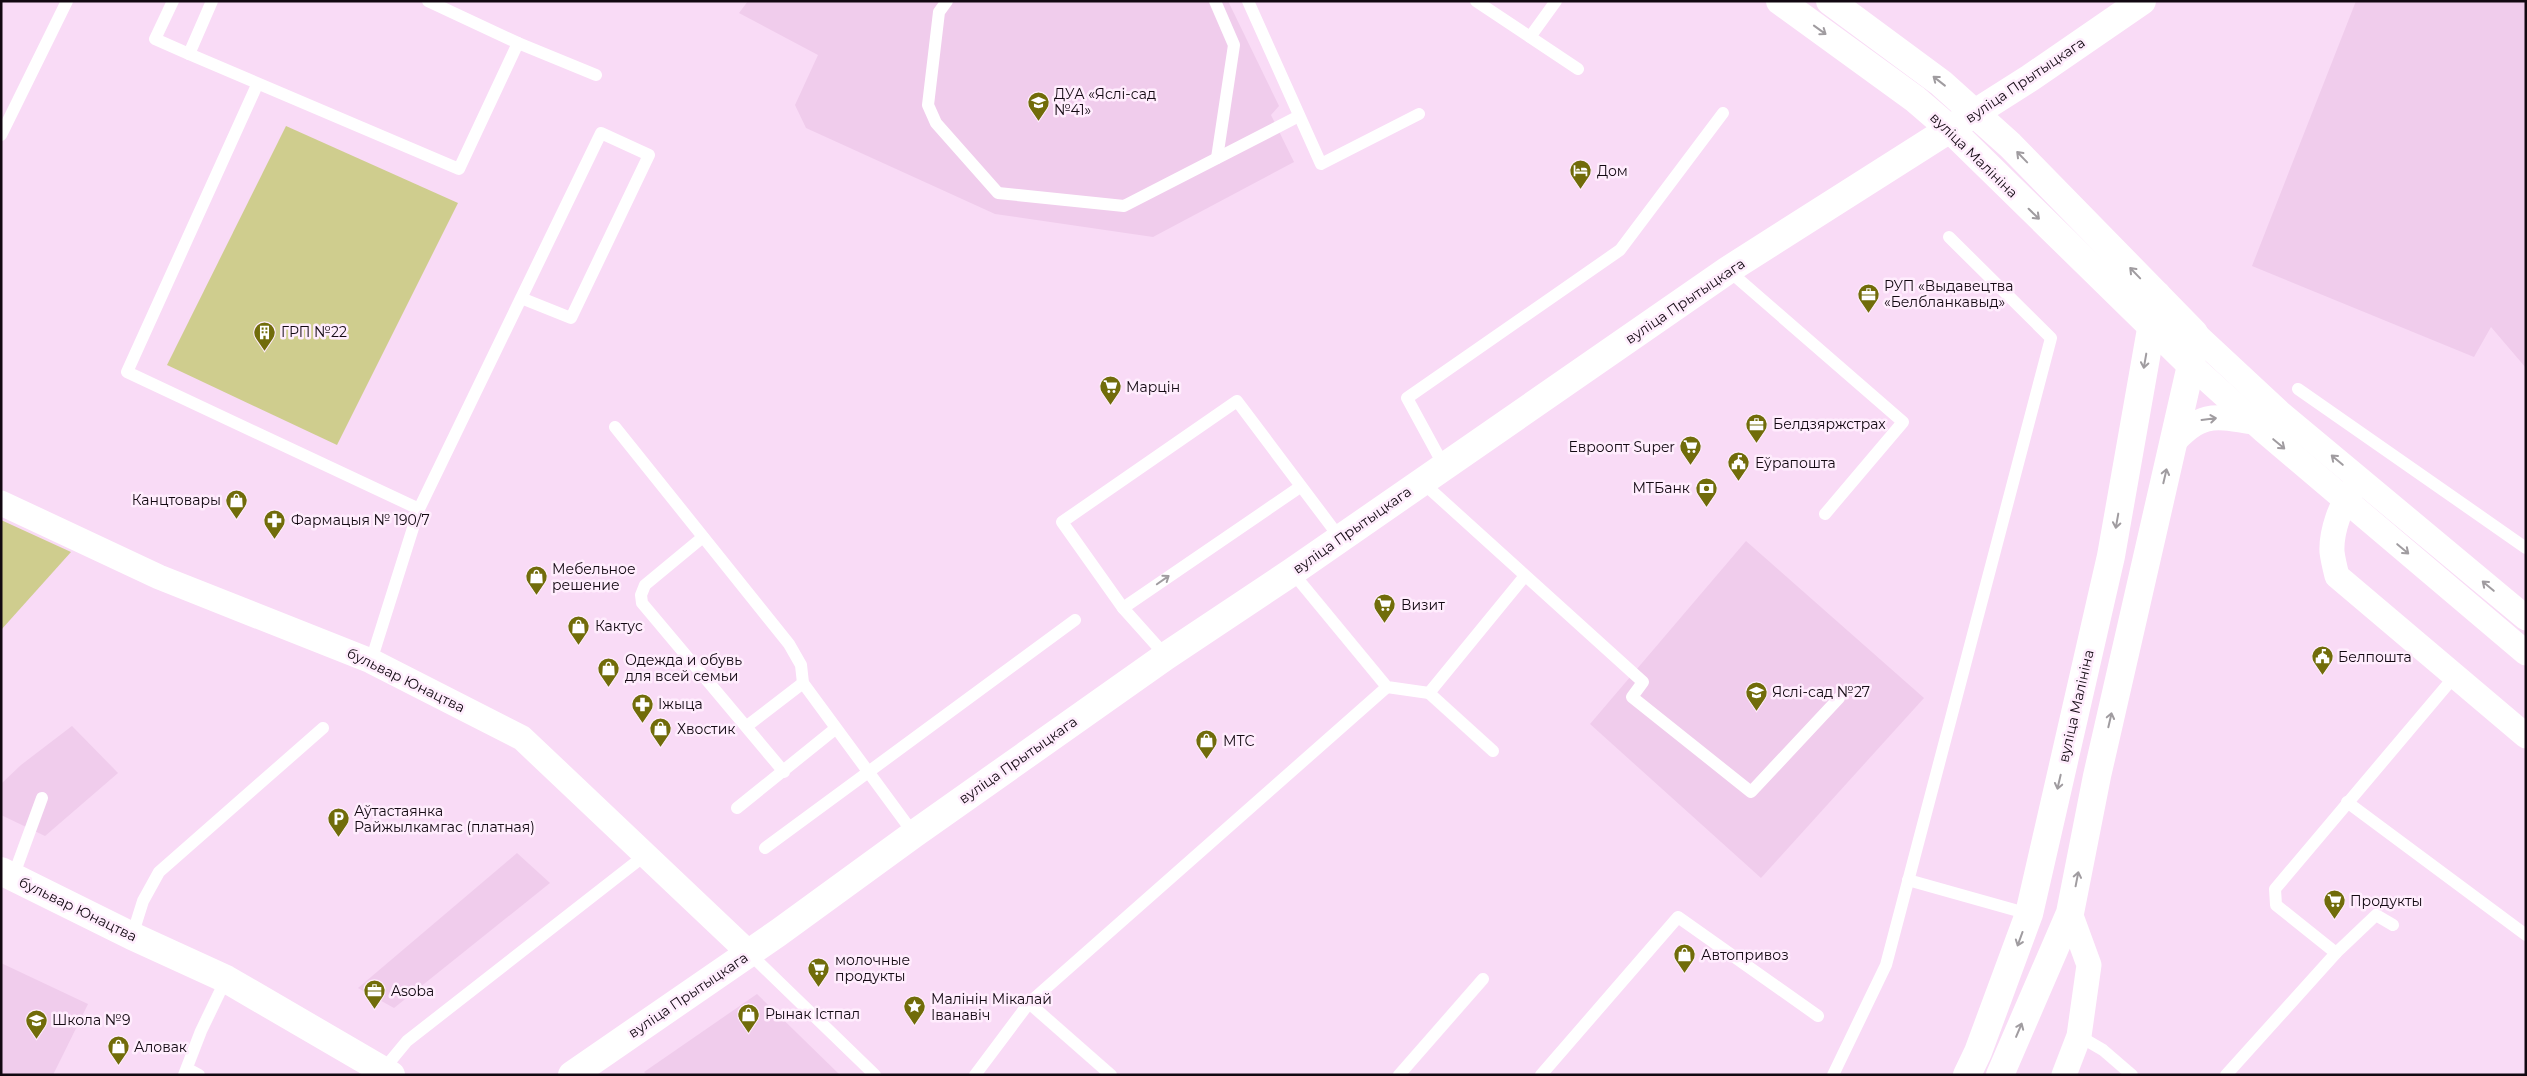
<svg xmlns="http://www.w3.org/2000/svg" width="2527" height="1076" font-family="Montserrat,sans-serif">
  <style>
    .built { fill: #f0ccec }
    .green { fill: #cfcd8e }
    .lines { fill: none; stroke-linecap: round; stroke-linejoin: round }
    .lane { stroke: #fff; stroke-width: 12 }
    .street { stroke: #fff; stroke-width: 25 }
    .secondary { stroke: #fff; stroke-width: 28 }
    .oneway { stroke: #a09ca0 }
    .labels { text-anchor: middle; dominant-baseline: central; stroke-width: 5; stroke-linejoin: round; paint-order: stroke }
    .street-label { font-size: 14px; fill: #120811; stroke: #ffedfd }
    .poi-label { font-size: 14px; fill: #120811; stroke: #ffedfd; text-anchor: start }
  </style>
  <rect width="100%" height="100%" fill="#f9dbf6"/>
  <g class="built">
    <polygon points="748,1 1228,1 1279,106 1271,115 1294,162 1153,237 995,214 806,128 795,105 818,55 739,13"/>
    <polygon points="2356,1 2526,1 2526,368 2491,327 2474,357 2252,266"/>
    <polygon points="1746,541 1924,698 1761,878 1590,724"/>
    <polygon points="72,726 118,773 45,836 1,815 1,784 21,765"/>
    <polygon points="517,853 550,883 394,1008 358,988"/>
    <polygon points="1,963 88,1004 53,1075 1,1075"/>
    <polygon points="757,994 840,1075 647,1075 644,1072"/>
  </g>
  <g class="green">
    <polygon points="286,126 458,203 337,445 167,365"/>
    <polygon points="1,520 71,552 1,630"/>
  </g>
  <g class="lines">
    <g class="lane">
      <polyline points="173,1 155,39 189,54"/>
      <polyline points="212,1 189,54 459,169 518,43 596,75"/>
      <polyline points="428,1 518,43"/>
      <polyline points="947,1 939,12 928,105 936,123 998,193 1124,206 1299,116"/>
      <polyline points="1215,1 1234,45 1217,158"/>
      <polyline points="1248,1 1321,164 1419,114"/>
      <polyline points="1476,1 1578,69"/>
      <polyline points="1530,37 1556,1"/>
      <polyline points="257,85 127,372 419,509"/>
      <polyline points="1,135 67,1"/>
      <polyline points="1728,270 1903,422 1825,514"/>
      <polyline points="2298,389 2526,548"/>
      <polyline points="615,427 789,644 801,665 803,683 914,834"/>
      <polyline points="1444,466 1407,398 1620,250 1723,113"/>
      <polyline points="1422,482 1643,682 1632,697 1751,792 1839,698"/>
      <polyline points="703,537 645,585 641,595 642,603 784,772"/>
      <polyline points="1292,572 1387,687 1429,693 1493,751"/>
      <polyline points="1123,608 1300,487"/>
      <polyline points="1166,656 1123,608 1062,522 1237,401 1340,538"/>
      <polyline points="371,661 419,509 601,133 649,155 571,318 521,298"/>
      <polyline points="1429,693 1524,577"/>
      <polyline points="747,726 803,683"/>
      <polyline points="2347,802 2526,935"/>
      <polyline points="737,808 835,729"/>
      <polyline points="765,848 1075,620"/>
      <polyline points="13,877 42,798"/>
      <polyline points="1908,880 2029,914"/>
      <polyline points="132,936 143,901 159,872 323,728"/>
      <polyline points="749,953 875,1075"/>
      <polyline points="2336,953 2376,915 2393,925"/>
      <polyline points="1029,1003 1111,1075"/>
      <polyline points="2079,1036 2103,1050 2132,1075"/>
      <polyline points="188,1069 199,1075"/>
      <polyline points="383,1070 407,1041 644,856"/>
      <polyline points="184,1075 201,1031 226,979"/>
      <polyline points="975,1075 1029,1003 1387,687"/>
      <polyline points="1399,1075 1483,979"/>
      <polyline points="1541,1075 1678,917 1818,1016"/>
      <polyline points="1833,1075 1886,965 2051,338 1949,237"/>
      <polyline points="2226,1075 2336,953 2276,905 2275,889 2454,677"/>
    </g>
    <g class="street">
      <polyline points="2194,333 2279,412 2526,618"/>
      <polyline points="2191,365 2264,431 2526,653"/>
      <path d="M2173,443C2201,412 2214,416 2253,422"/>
      <path d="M2353,489C2341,504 2331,531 2332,552C2333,560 2335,568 2337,576L2526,736"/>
      <polyline points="1,503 159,577 371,661 522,738 749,953"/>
      <polyline points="2064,1075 2079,1036 2089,965 2070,913"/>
    </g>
    <g class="secondary">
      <polyline points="1780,1 1915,99 1951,130 2191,365"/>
      <polyline points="1830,1 1941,83 2010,145 2194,333 2191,365 2097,776 2070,913 2000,1075"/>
      <polyline points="1,871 132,936 226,979 391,1075"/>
      <polyline points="572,1075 778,933 914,834 1166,656 1292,572 1728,270 2030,78 2142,1"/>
      <polyline points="1967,1075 1978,1052 2029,914 2111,556 2157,295"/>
    </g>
  </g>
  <defs><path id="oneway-shaft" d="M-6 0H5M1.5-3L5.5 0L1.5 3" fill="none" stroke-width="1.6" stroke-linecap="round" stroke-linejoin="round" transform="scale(1.25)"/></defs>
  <g class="oneway">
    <use href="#oneway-shaft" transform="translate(1820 30) rotate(36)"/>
    <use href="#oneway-shaft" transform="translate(1939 81) rotate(-142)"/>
    <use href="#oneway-shaft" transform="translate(2022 157) rotate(-134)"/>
    <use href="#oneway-shaft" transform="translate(2034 214) rotate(44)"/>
    <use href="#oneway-shaft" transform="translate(2135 273) rotate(-134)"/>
    <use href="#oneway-shaft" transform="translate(2145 361) rotate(100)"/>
    <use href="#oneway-shaft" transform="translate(2209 419) rotate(-7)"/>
    <use href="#oneway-shaft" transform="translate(2279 444) rotate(40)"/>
    <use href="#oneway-shaft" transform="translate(2337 460) rotate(-140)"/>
    <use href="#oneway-shaft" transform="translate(2165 476) rotate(-77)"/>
    <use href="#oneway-shaft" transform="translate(2117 521) rotate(100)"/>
    <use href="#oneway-shaft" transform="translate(2403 549) rotate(40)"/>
    <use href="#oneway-shaft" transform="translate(1163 580) rotate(-35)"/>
    <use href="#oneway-shaft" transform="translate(2488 586) rotate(-140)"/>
    <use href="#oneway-shaft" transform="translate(2110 720) rotate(-77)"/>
    <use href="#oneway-shaft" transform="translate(2059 782) rotate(103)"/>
    <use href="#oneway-shaft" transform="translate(2077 879) rotate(-79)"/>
    <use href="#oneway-shaft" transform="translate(2020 939) rotate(110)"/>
    <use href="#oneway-shaft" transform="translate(2019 1030) rotate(-67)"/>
  </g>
  <defs>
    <symbol id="school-pin" viewBox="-11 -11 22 30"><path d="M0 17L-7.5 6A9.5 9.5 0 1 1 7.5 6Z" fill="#716c0a" stroke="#ffedfd"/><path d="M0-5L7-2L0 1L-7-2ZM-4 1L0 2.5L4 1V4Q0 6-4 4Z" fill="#fff"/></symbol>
    <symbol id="hotel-pin" viewBox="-11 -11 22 30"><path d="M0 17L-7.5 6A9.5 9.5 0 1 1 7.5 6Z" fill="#716c0a" stroke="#ffedfd"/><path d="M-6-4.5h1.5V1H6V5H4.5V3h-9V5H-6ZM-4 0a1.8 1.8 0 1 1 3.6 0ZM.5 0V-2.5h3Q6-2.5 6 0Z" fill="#fff"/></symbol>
    <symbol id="office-pin" viewBox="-11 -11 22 30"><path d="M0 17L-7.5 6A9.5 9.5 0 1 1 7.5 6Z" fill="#716c0a" stroke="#ffedfd"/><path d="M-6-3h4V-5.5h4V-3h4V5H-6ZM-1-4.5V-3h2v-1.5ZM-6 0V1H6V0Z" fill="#fff"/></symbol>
    <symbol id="building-pin" viewBox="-11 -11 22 30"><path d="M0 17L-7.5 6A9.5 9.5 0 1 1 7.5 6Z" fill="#716c0a" stroke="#ffedfd"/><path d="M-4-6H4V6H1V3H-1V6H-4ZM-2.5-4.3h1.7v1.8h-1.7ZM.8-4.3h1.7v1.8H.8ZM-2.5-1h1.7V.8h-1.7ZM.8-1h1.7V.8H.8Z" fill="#fff"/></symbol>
    <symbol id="supermarket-pin" viewBox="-11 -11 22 30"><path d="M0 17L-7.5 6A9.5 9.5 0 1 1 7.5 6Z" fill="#716c0a" stroke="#ffedfd"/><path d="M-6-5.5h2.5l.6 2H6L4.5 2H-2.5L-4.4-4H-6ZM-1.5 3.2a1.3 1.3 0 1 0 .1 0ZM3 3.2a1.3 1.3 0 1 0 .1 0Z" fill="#fff"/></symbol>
    <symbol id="civic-pin" viewBox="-11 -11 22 30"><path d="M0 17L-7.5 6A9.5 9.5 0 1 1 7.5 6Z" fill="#716c0a" stroke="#ffedfd"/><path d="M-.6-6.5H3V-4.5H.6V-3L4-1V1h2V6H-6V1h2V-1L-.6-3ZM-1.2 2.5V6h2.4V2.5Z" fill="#fff"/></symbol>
    <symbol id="bank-pin" viewBox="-11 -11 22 30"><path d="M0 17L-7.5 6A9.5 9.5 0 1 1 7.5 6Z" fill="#716c0a" stroke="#ffedfd"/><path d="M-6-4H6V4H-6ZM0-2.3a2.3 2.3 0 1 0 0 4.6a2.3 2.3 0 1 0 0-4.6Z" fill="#fff"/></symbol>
    <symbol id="shop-pin" viewBox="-11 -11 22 30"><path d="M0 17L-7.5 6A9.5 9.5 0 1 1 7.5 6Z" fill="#716c0a" stroke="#ffedfd"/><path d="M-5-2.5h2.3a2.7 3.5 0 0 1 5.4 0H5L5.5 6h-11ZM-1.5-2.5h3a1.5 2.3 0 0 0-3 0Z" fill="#fff"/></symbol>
    <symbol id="pharmacy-pin" viewBox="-11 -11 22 30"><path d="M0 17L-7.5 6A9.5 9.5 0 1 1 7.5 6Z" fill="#716c0a" stroke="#ffedfd"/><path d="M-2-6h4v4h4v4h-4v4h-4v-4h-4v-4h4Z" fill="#fff"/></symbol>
    <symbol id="parking-pin" viewBox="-11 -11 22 30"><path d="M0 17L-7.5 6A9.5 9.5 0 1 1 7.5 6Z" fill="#716c0a" stroke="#ffedfd"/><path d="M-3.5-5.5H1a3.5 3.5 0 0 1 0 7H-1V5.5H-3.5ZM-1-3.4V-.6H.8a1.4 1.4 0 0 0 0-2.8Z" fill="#fff"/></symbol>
    <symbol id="sight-pin" viewBox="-11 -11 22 30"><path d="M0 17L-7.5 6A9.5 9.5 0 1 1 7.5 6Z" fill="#716c0a" stroke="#ffedfd"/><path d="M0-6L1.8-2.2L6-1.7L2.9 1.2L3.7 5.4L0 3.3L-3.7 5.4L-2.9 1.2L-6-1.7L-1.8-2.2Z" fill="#fff"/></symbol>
  </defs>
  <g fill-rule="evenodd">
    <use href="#school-pin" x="1026" y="90" width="25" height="34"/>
    <use href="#hotel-pin" x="1568" y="158" width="25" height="34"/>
    <use href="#office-pin" x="1856" y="282" width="25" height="34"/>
    <use href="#building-pin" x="252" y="320" width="25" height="34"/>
    <use href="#supermarket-pin" x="1098" y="374" width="25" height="34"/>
    <use href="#office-pin" x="1744" y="412" width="25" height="34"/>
    <use href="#supermarket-pin" x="1678" y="434" width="25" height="34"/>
    <use href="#civic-pin" x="1726" y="450" width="25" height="34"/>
    <use href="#bank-pin" x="1694" y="476" width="25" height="34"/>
    <use href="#shop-pin" x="224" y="488" width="25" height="34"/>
    <use href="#pharmacy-pin" x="262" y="508" width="25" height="34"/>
    <use href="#shop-pin" x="524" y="564" width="25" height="34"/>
    <use href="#supermarket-pin" x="1372" y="592" width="25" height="34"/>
    <use href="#shop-pin" x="566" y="614" width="25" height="34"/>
    <use href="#civic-pin" x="2310" y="644" width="25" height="34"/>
    <use href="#shop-pin" x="596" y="656" width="25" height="34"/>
    <use href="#school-pin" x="1744" y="680" width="25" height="34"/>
    <use href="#pharmacy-pin" x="630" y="692" width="25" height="34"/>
    <use href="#shop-pin" x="648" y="716" width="25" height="34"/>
    <use href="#shop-pin" x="1194" y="728" width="25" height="34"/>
    <use href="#parking-pin" x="326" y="806" width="25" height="34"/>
    <use href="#supermarket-pin" x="2322" y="888" width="25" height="34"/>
    <use href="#shop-pin" x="1672" y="942" width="25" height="34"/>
    <use href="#supermarket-pin" x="806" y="956" width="25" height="34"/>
    <use href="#office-pin" x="362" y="978" width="25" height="34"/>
    <use href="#sight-pin" x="902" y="994" width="25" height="34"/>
    <use href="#shop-pin" x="736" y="1002" width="25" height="34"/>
    <use href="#school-pin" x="24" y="1008" width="25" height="34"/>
    <use href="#shop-pin" x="106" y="1034" width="25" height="34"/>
  </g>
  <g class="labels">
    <g class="street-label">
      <text transform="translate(2025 80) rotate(-34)">вуліца Прытыцкага</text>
      <text transform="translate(1974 155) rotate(44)">вуліца Малініна</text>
      <text transform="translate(1685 301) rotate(-34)">вуліца Прытыцкага</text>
      <text transform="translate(1352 530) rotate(-35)">вуліца Прытыцкага</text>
      <text transform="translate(406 680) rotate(26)">бульвар Юнацтва</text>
      <text transform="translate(2076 706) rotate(-77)">вуліца Малініна</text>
      <text transform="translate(1018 760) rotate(-35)">вуліца Прытыцкага</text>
      <text transform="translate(78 909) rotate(26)">бульвар Юнацтва</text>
      <text transform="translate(688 995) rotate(-34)">вуліца Прытыцкага</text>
    </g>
    <g class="poi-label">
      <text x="1054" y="94">ДУА «Яслі-сад<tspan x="1054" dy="16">№41»</tspan></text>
      <text x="1597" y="171">Дом</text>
      <text x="1884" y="286">РУП «Выдавецтва<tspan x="1884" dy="16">«Белбланкавыд»</tspan></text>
      <text x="281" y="332">ГРП №22</text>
      <text x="1126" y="387">Марцін</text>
      <text x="1773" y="424">Белдзяржстрах</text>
      <text x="1675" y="447" text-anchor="end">Евроопт Super</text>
      <text x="1755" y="463">Еўрапошта</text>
      <text x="1690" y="488" text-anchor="end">МТБанк</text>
      <text x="221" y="500" text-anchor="end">Канцтовары</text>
      <text x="291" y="520">Фармацыя № 190/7</text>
      <text x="552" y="569">Мебельное<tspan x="552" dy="16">решение</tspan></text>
      <text x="1401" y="605">Визит</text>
      <text x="595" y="626">Кактус</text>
      <text x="2338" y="657">Белпошта</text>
      <text x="625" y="660">Одежда и обувь<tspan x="625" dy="16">для всей семьи</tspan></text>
      <text x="1772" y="692">Яслі-сад №27</text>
      <text x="658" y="704">Іжыца</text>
      <text x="677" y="729">Хвостик</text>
      <text x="1223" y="741">МТС</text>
      <text x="354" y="811">Аўтастаянка<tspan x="354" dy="16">Райжылкамгас (платная)</tspan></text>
      <text x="2350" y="901">Продукты</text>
      <text x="1701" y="955">Автопривоз</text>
      <text x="835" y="960">молочные<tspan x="835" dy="16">продукты</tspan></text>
      <text x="391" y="991">Asoba</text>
      <text x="931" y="999">Малінін Мікалай<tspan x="931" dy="16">Іванавіч</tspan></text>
      <text x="765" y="1014">Рынак Істпал</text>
      <text x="52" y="1020">Школа №9</text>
      <text x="134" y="1047">Аловак</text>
    </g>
  </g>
  <rect width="2527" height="1076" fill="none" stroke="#120811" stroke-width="5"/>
</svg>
